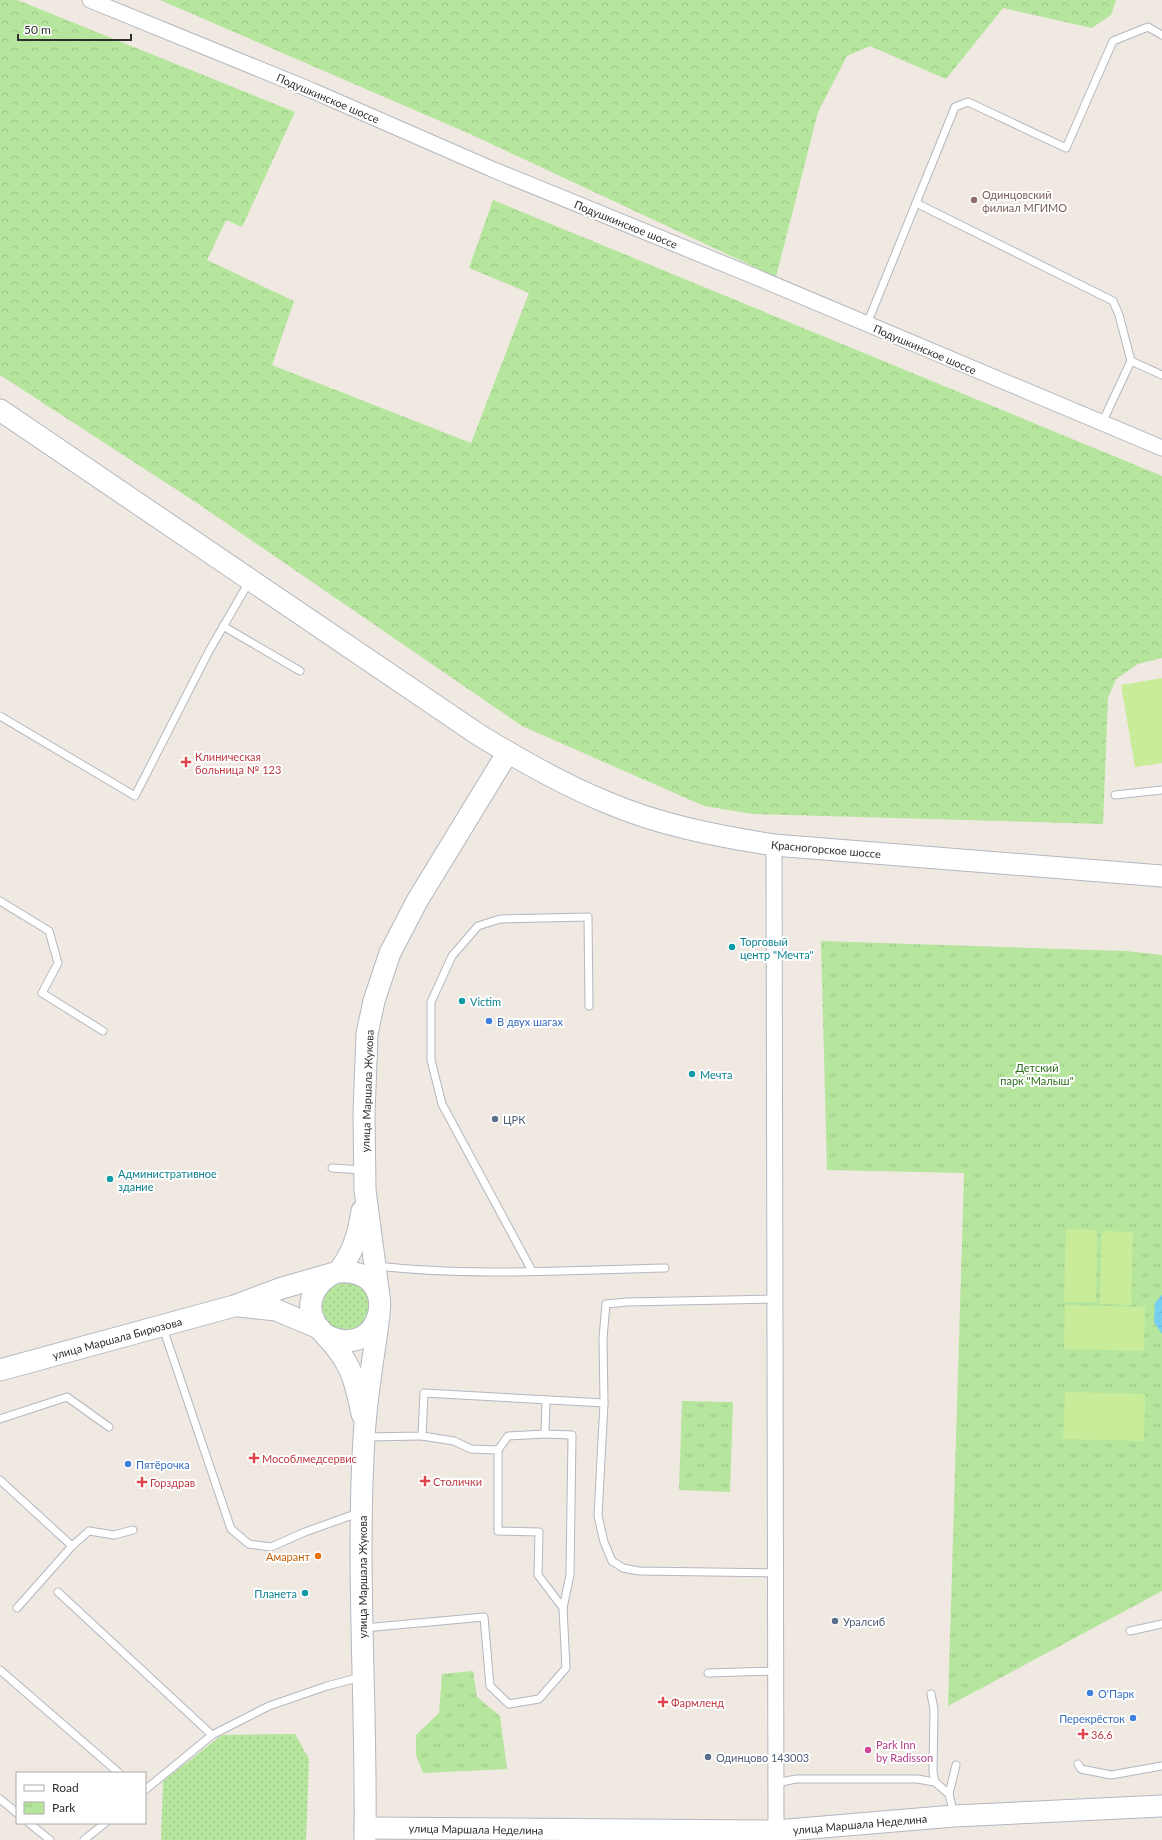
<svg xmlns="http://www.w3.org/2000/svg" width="1162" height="1840" font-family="Lato,sans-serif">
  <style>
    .grass { fill: url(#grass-dots) }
    .forest { fill: url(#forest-crowns) }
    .park { fill: url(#park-tufts) }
    .pitch { fill: #c9ec9a }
    .water { fill: url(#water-ripples) }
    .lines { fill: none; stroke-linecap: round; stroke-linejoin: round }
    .lane-casing { stroke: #b4b7c1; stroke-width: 9 }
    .street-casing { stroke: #b4b7c1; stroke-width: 17 }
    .secondary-casing { stroke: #b4b7c1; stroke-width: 23 }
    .lane { stroke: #fff; stroke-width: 7 }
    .street { stroke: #fff; stroke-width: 15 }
    .secondary { stroke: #fff; stroke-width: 21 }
    .education-dot { fill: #8d6e63; stroke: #fff; stroke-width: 1.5 }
    .health-dot { fill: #e0444e; stroke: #fff; stroke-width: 1.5 }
    .culture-dot { fill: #0f9aa8; stroke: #fff; stroke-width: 1.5 }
    .shop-dot { fill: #3f7fe0; stroke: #fff; stroke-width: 1.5 }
    .service-dot { fill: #5c6f8a; stroke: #fff; stroke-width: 1.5 }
    .food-dot { fill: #e8710a; stroke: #fff; stroke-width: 1.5 }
    .hotel-dot { fill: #d1479c; stroke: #fff; stroke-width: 1.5 }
    .labels { text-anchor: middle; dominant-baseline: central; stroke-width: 4; stroke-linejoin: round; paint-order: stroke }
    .street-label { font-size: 11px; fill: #2e2e2e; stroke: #fff }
    .education-label { font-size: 11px; fill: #785e54; stroke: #fff; text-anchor: start }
    .health-label { font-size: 11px; fill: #be3a42; stroke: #fff; text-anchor: start }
    .culture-label { font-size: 11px; fill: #0d838f; stroke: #fff; text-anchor: start }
    .shop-label { font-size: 11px; fill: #366cbe; stroke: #fff; text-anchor: start }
    .park-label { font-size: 11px; fill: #2c6e1b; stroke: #fff }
    .service-label { font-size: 11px; fill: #4e5e75; stroke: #fff; text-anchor: start }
    .food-label { font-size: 11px; fill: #c56008; stroke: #fff; text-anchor: end }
    .hotel-label { font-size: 11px; fill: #b23c85; stroke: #fff; text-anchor: start }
  </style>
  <defs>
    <pattern id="grass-dots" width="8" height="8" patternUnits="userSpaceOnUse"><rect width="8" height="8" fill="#b6e59e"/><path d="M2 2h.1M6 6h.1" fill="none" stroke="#9dc588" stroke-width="1.8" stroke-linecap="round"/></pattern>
    <pattern id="forest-crowns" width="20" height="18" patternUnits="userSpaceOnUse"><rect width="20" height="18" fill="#b6e59e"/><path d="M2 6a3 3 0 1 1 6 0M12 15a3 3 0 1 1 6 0" fill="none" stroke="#9dc588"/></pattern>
    <pattern id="park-tufts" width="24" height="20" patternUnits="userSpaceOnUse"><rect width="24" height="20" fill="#b6e59e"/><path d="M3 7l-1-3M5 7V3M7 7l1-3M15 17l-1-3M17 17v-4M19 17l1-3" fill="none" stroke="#9dc588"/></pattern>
    <pattern id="water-ripples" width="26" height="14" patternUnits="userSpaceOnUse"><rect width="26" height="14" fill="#75cff0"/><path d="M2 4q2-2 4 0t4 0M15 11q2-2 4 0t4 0" fill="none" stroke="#66b2ce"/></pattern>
  </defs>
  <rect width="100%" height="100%" fill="#efe9e1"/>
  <g class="grass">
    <circle cx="346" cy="1306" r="24"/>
    <polygon points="295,1734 309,1759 306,1840 161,1840 163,1781 222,1735"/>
  </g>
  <g class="forest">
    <polygon points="0,0 17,0 295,112 242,227 226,220 207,260 294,301 272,365 471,443 529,293 469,268 493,200 1162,476 1162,658 1138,664 1116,679 1108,698 1103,824 753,814 704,806 522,726 197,503 0,375"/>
    <polygon points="160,0 1116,0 1111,15 1092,28 1003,8 946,79 870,46 847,56 818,112 776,277 470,134"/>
  </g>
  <g class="park">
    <polygon points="821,941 1126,951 1162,955 1162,1591 948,1706 964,1173 827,1170"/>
    <polygon points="682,1401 733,1402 730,1492 679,1490"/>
    <polygon points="473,1671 477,1697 500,1716 507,1769 423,1773 416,1755 416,1735 439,1713 442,1674"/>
  </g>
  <g class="pitch">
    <polygon points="1162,678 1162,763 1135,767 1121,685"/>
    <polygon points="1066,1229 1097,1230 1096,1302 1064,1302"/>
    <polygon points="1102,1231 1133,1232 1131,1305 1100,1304"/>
    <polygon points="1065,1305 1145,1307 1144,1351 1064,1349"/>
    <polygon points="1065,1392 1145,1394 1144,1441 1063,1439"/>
  </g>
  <polygon class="water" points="1162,1295 1162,1334 1154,1322 1155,1303"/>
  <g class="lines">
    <defs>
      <g id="lane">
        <polyline points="916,203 1113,301 1119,315 1131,361 1162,375"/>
        <polyline points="867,324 955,107 968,102 1066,148 1113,41 1148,27 1162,35"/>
        <polyline points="1102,423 1131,361"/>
        <polyline points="223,626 300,671"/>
        <polyline points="0,716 135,796 209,651 249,582"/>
        <polyline points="1115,795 1162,790"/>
        <polyline points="0,901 49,931 58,963 42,993 103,1031"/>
        <polyline points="332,1168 363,1170"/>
        <path d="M377,1266C472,1277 570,1270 665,1268"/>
        <polyline points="532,1271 442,1104 431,1060 431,1002 452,956 478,926 500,919 588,917 589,1006"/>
        <polyline points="163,1328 231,1529 249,1544 271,1547 305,1532 358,1513"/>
        <polyline points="604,1403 598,1516 604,1542 612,1561 623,1568 639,1571 775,1573"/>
        <polyline points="0,1419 67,1397 109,1427"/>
        <polyline points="422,1436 454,1441 471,1449 498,1450 508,1436 545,1434 546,1400"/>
        <polyline points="366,1437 422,1436 424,1393 604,1403 603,1338 606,1304 627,1302 775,1299"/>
        <polyline points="498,1450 498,1531 539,1532 538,1575 563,1608"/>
        <polyline points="0,1480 72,1546 89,1531 114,1535 133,1530"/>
        <polyline points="58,1592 212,1735"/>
        <polyline points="17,1608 72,1546"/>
        <polyline points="364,1628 484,1617 490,1686 509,1704 539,1699 566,1668 563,1608 570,1575 572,1435 545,1434"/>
        <polyline points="1130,1631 1162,1624"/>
        <polyline points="0,1670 119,1773"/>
        <polyline points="708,1673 776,1671"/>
        <polyline points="931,1694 934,1709 933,1772 935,1782 949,1794"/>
        <polyline points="1078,1764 1081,1769 1111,1775 1162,1766"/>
        <polyline points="776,1783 796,1779 917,1779 935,1782"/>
        <polyline points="145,1790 212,1735 269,1706 327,1686 361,1677"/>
        <polyline points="0,1799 17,1813"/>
        <polyline points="954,1815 949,1794 956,1765"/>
        <polyline points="29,1823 50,1840"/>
        <polyline points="84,1840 105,1823"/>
      </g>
      <g id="street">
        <polyline points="90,0 313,91 494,170 756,277 1162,448"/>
        <polyline points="774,845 776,1831"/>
      </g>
      <g id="secondary">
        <path d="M0,410L479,735C520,760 562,784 606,802C659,825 717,836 774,845L1162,876"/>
        <path d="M338,1272C353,1254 359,1233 362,1211"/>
        <path d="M332,1274C316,1283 305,1302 314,1320C316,1326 321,1330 325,1335C335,1345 344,1357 350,1370C356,1384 359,1399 362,1414"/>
        <polyline points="379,1296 365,1190 364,1114 367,1034 374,1001 390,953 417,901 508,752"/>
        <polyline points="239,1306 276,1310 319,1328"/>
        <path d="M0,1370L234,1306L282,1288L338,1272C404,1266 385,1365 326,1335"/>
        <polyline points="365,1828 776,1831 954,1816 1162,1806"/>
        <path d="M365,1840C367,1706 356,1572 364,1438C366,1397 374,1356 379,1315"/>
      </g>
    </defs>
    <use href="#lane" class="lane-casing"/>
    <use href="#street" class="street-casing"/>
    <use href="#secondary" class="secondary-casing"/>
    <use href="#lane" class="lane"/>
    <use href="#street" class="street"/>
    <use href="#secondary" class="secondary"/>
  </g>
  <circle class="education-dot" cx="974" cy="200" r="4"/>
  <g class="health-dot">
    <path d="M184 756h4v4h4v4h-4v4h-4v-4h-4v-4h4z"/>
    <path d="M252 1452h4v4h4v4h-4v4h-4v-4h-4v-4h4z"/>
    <path d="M423 1475h4v4h4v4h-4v4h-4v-4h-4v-4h4z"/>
    <path d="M140 1476h4v4h4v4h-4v4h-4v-4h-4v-4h4z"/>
    <path d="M661 1696h4v4h4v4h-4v4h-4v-4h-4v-4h4z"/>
    <path d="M1081 1728h4v4h4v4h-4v4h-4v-4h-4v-4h4z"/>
  </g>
  <g class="culture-dot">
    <circle cx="732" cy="947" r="4"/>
    <circle cx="462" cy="1001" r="4"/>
    <circle cx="692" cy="1074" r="4"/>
    <circle cx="110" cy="1179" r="4"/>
    <circle cx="305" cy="1593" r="4"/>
  </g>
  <g class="shop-dot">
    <circle cx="489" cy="1021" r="4"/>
    <circle cx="128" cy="1464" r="4"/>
    <circle cx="1090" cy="1693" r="4"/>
    <circle cx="1133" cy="1718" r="4"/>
  </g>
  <g class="service-dot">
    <circle cx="495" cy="1119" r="4"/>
    <circle cx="835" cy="1621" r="4"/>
    <circle cx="708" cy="1757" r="4"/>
  </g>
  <circle class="food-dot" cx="318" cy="1556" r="4"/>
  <circle class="hotel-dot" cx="868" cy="1750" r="4"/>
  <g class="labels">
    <g class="street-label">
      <text transform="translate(328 98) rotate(23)">Подушкинское шоссе</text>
      <text transform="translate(626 224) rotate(22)">Подушкинское шоссе</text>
      <text transform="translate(925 349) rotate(23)">Подушкинское шоссе</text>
      <text transform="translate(826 849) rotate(5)">Красногорское шоссе</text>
      <text transform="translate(367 1091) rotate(-88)">улица Маршала Жукова</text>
      <text transform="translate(117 1338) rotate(-15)">улица Маршала Бирюзова</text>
      <text transform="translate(362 1577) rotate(-90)">улица Маршала Жукова</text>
      <text transform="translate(860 1824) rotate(-5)">улица Маршала Неделина</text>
      <text transform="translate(476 1829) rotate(1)">улица Маршала Неделина</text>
    </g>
    <g class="education-label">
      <text x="982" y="194">Одинцовский<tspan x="982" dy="13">филиал МГИМО</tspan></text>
    </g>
    <g class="health-label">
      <text x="195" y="756">Клиническая<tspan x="195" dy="13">больница № 123</tspan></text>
      <text x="262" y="1458">Мособлмедсервис</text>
      <text x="433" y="1481">Столички</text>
      <text x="150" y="1482">Горздрав</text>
      <text x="671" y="1702">Фармленд</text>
      <text x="1091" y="1734">36,6</text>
    </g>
    <g class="culture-label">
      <text x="740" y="941">Торговый<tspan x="740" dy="13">центр "Мечта"</tspan></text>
      <text x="470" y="1001">Victim</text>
      <text x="700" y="1074">Мечта</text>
      <text x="118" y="1173">Административное<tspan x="118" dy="13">здание</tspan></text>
      <text x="297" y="1593" text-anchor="end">Планета</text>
    </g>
    <g class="shop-label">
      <text x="497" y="1021">В двух шагах</text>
      <text x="136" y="1464">Пятёрочка</text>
      <text x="1098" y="1693">О'Парк</text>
      <text x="1125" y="1718" text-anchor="end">Перекрёсток</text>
    </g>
    <g class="park-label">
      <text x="1037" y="1067">Детский<tspan x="1037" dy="13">парк "Малыш"</tspan></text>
    </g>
    <g class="service-label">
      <text x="503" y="1119">ЦРК</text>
      <text x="843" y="1621">Уралсиб</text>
      <text x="716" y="1757">Одинцово 143003</text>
    </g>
    <g class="food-label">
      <text x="310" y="1556">Амарант</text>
    </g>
    <g class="hotel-label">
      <text x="876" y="1744">Park Inn<tspan x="876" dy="13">by Radisson</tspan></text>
    </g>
  </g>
  <rect x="16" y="1772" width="130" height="52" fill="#ffffff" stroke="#ababab"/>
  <rect x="24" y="1785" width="20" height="6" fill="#ffffff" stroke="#ababab"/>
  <text x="52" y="1792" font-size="12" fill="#2e2e2e">Road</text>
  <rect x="24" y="1802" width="20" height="12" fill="url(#park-tufts)" stroke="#ababab"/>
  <text x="52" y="1812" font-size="12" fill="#2e2e2e">Park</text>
  <path d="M18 34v6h113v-6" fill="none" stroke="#2e2e2e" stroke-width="2"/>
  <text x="24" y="34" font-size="12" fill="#2e2e2e" stroke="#ffffff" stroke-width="3" paint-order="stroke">50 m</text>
</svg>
